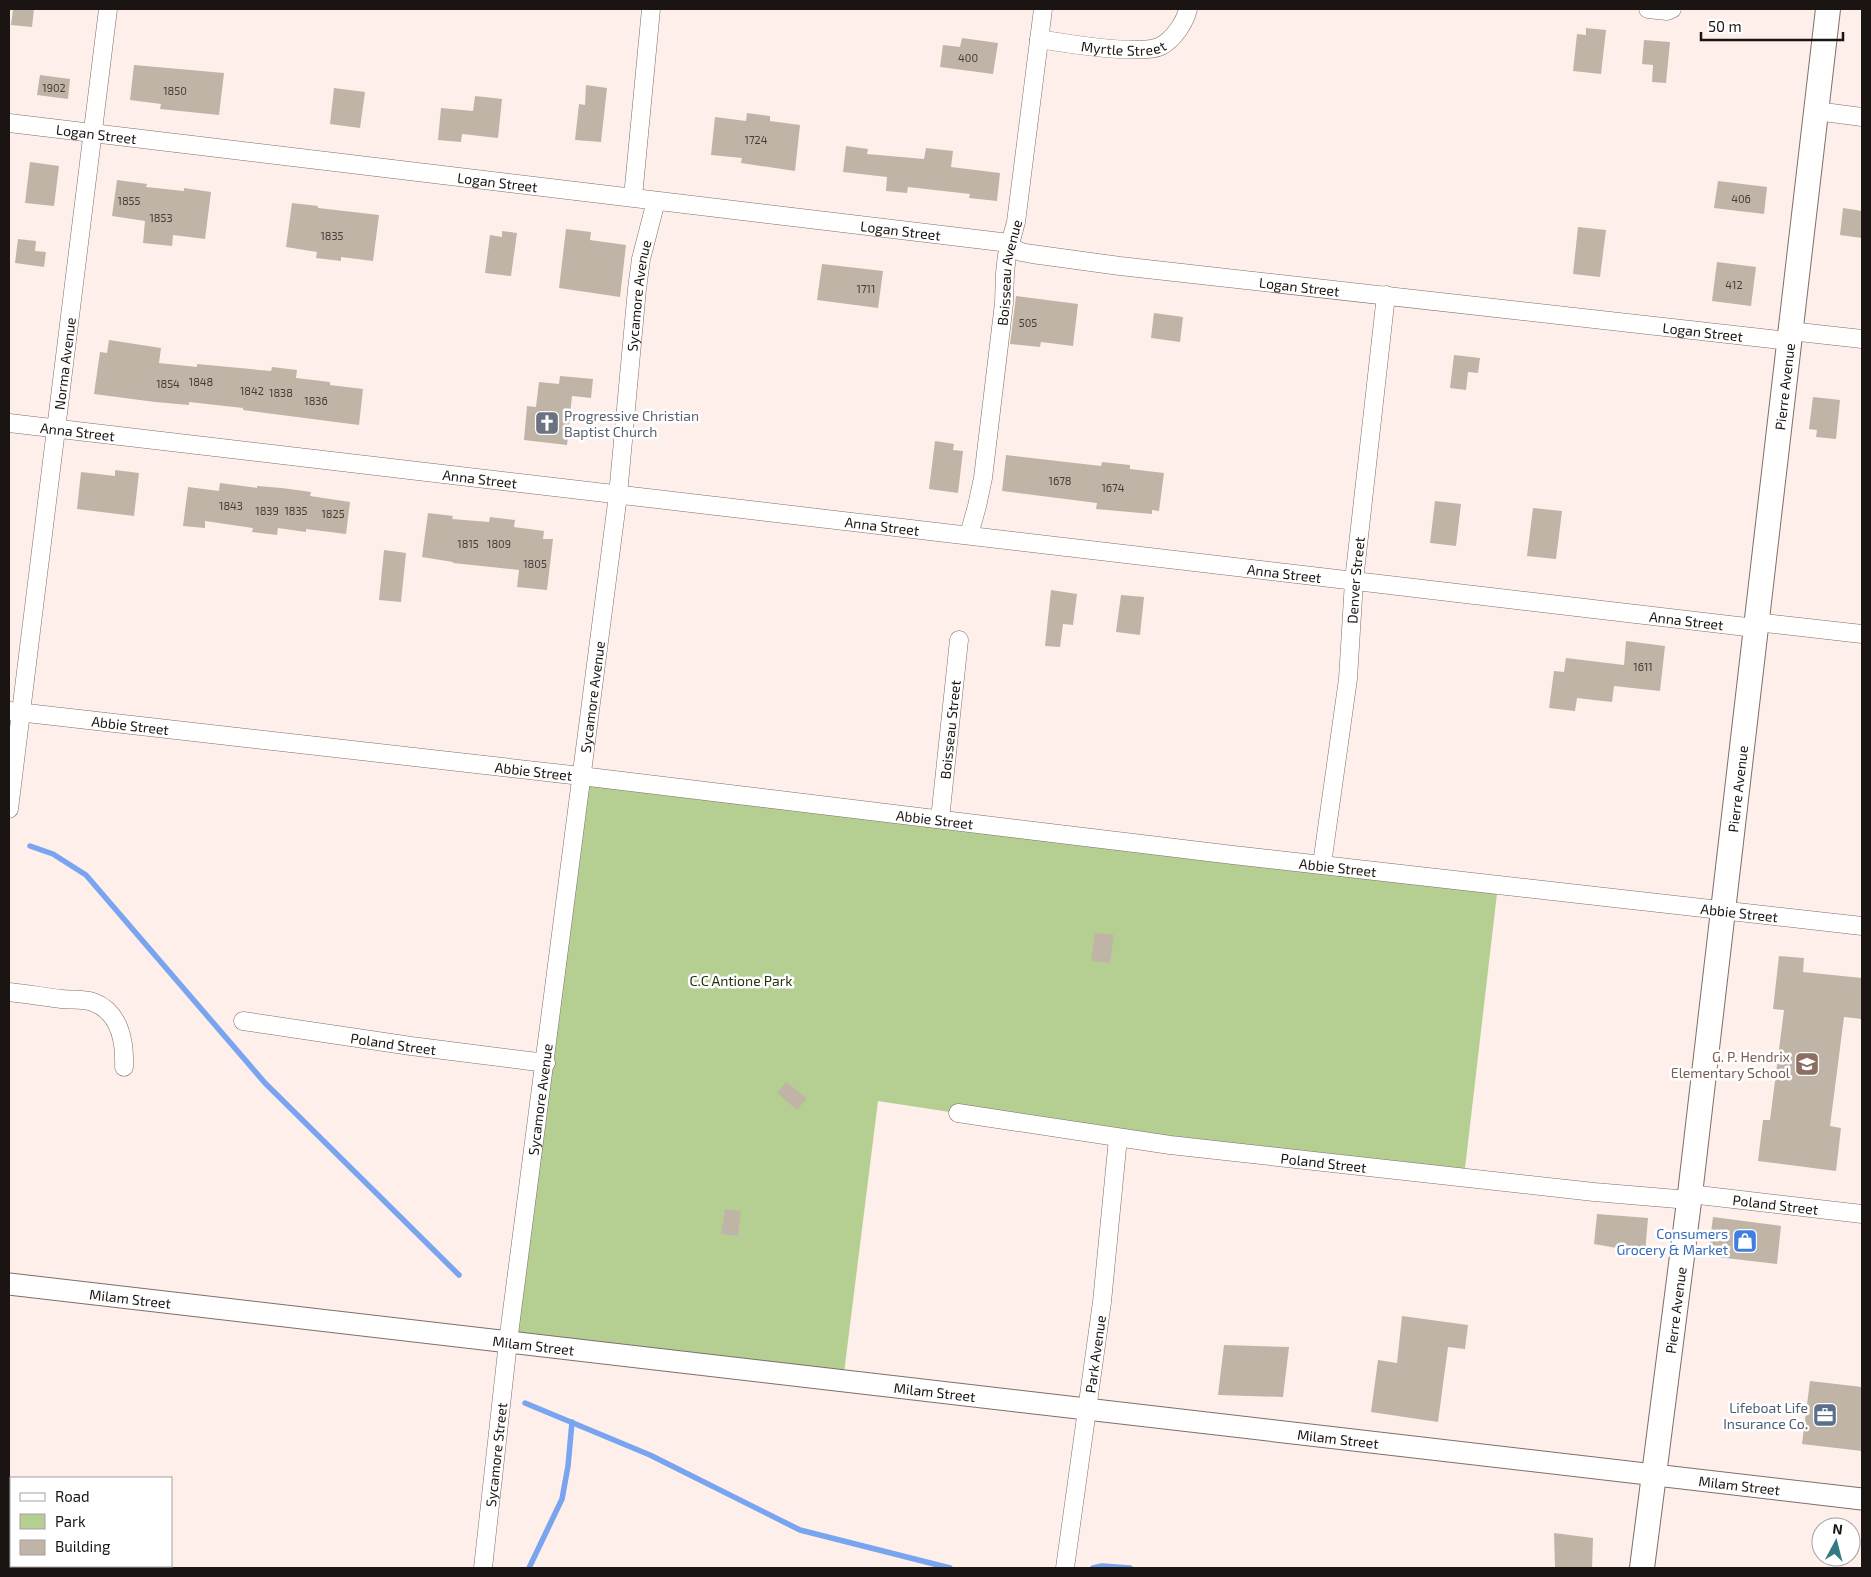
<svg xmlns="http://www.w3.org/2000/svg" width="1871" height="1577" font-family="'Exo 2',sans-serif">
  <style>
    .green { fill: #b5cf93 }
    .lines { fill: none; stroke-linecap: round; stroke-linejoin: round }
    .stream { stroke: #79a4ef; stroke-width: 5.5 }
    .building { fill: #c0b4a7 }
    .minor-casing { stroke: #7e6e68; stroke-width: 19 }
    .tertiary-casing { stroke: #7e6e68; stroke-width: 23 }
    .secondary-casing { stroke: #7e6e68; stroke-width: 26 }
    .minor { stroke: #fff; stroke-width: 18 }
    .tertiary { stroke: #fff; stroke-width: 21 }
    .secondary { stroke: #fff; stroke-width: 24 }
    .labels { text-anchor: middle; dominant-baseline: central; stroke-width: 5; stroke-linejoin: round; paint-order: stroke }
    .number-label { font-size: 11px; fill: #443c37 }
    .street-label { font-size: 14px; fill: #1a1412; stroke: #fff }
    .worship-label { font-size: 14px; fill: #5b616d; stroke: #fff; text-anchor: start }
    .park-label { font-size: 14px; fill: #263310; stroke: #fff }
    .education-label { font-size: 14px; fill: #785e54; stroke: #fff; text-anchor: end }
    .shop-label { font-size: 14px; fill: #366cbe; stroke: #fff; text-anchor: end }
    .service-label { font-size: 14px; fill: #4e5e75; stroke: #fff; text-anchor: end }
  </style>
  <rect width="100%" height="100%" fill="#ffefea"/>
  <polygon class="green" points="581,776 1498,885 1464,1177 1118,1138 878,1101 843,1381 508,1342"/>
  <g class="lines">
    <g class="stream">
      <polyline points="30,846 53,854 86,875 265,1083 459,1275"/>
      <polyline points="525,1403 650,1455 800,1530 950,1568"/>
      <polyline points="529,1568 562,1499 568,1466 572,1422"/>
      <polyline points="1093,1568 1102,1566 1130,1568"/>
    </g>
  </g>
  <g class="building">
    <polygon points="13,9 34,9 32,27 11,25"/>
    <polygon points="1586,28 1606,30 1601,74 1573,71 1577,34 1586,35"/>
    <polygon points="962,38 998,43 993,74 940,67 943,45 960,47"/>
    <polygon points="1644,40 1670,42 1666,83 1652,82 1653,65 1642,64"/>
    <polygon points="134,65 224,73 219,115 160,109 161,104 130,100"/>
    <polygon points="40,75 70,79 68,99 37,95"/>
    <polygon points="586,85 607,88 601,142 575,140 579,104 585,105"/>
    <polygon points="334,88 365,92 360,128 330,124"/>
    <polygon points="475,96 502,99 498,138 462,134 461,142 438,140 441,108 473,111"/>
    <polygon points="747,113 770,116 770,121 800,125 795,171 741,163 742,158 711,155 715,117 746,121"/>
    <polygon points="846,146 868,149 867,154 924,159 926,148 953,151 951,167 1000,173 997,201 969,198 970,194 908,187 907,193 886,191 887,177 843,172"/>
    <polygon points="30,162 59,166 54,206 25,203"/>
    <polygon points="117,180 147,184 146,187 184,191 184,188 211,192 205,239 173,235 172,246 143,243 145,221 112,216"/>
    <polygon points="1718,181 1767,187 1764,214 1714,208"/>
    <polygon points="292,203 318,206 318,208 379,215 373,261 341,257 341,261 316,258 317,252 286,247"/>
    <polygon points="1843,208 1862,211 1862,238 1840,235"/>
    <polygon points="1578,227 1606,230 1600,277 1573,274"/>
    <polygon points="566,229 591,232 590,240 626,245 620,297 559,288"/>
    <polygon points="502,231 517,233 511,276 485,273 490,235 502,237"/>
    <polygon points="18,239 36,241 35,251 46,252 44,267 15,263"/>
    <polygon points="1717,262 1756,267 1751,306 1712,301"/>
    <polygon points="822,264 883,271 878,308 817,300"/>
    <polygon points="1016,296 1078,304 1073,346 1041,342 1040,347 1010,344"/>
    <polygon points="1154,313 1183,317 1180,342 1151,338"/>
    <polygon points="109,340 161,348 159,363 197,367 197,364 271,371 272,367 297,370 296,378 330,382 330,385 363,389 359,425 243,410 243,408 189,402 189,405 155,402 94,394 100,352 107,353"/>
    <polygon points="1454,355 1480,358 1478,373 1468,372 1466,390 1450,388"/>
    <polygon points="560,376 593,379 591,398 572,396 567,445 524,440 527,406 536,407 539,382 559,384"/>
    <polygon points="1813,397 1840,400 1836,439 1816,437 1817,430 1809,429"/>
    <polygon points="935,441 954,444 953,450 963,451 958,493 929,489"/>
    <polygon points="1006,455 1101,466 1102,462 1130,465 1130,469 1164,473 1159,511 1152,510 1152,514 1096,509 1097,503 1002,491"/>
    <polygon points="115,470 139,473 134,516 77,509 81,472 115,476"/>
    <polygon points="220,483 257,488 257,486 282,488 311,492 310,496 350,502 346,534 306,529 306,532 278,528 277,535 252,532 253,528 205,521 205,528 183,526 188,487 219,491"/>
    <polygon points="1435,501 1461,504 1456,546 1430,543"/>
    <polygon points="1533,508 1562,511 1556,559 1527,556"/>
    <polygon points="428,513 453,516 452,519 489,522 490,517 515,520 514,527 544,531 543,539 553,539 547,590 517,587 519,570 453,563 453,562 422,557"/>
    <polygon points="384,550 406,553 401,602 379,600"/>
    <polygon points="1051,590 1077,594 1073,625 1063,624 1060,647 1045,646"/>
    <polygon points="1121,595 1144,597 1140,635 1116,632"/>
    <polygon points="1626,641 1665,646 1660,691 1614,686 1612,702 1577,698 1575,711 1549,708 1554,671 1564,672 1566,658 1624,665"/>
    <polygon points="1095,933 1114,935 1110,963 1091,961"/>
    <polygon points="1779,956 1804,958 1803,972 1862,978 1862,1019 1844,1017 1830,1126 1841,1128 1836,1171 1758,1161 1763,1120 1770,1120 1784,1010 1773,1009"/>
    <polygon points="786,1082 807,1098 797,1110 777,1093"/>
    <polygon points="725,1209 741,1211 738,1236 721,1234"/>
    <polygon points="1597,1214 1648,1218 1645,1253 1594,1244"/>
    <polygon points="1713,1217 1781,1226 1777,1264 1708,1256"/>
    <polygon points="1402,1316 1468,1325 1465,1349 1448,1347 1438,1422 1371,1412 1378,1360 1397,1363"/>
    <polygon points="1224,1345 1289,1347 1283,1397 1218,1395"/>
    <polygon points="1810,1381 1862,1387 1862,1451 1802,1444"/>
    <polygon points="1554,1533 1593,1538 1592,1568 1555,1568"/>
  </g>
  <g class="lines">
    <defs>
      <g id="minor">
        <polyline points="1648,9 1667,11 1672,9"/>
        <path id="s1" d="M1039,39C1063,43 1142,56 1161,46C1174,39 1185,22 1188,9"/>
        <polyline points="1816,111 1862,117"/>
        <path id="s2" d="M9,123L1001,242L1021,252L1032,254L1120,266L1789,341"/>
        <polyline points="633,197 651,9"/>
        <polyline points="1790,331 1862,339"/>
        <path id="s3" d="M9,423L1755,628"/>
        <path id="s4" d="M969,535L977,506L983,478L1004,303L1005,273L1007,255L1016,222L1043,9"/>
        <polyline points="1756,622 1862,634"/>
        <path id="s5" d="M9,711L581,776L1233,855L1862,926"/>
        <path id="s6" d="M9,809L108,9"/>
        <path id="s7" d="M940,819L959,640"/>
        <path id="s8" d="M1322,864L1348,679L1354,581L1386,295"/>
        <path d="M9,992C27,994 45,997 62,999C72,1000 84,999 93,1002C120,1012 125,1042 124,1067"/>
        <path id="s9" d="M243,1021L411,1046L546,1063"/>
        <path id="s10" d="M958,1113L1170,1145L1594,1192L1689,1200"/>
        <path id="s11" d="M1690,1194L1862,1214"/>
        <path id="s12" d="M483,1568L508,1342L618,495L637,289L641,259L656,201"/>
        <path id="s13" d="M1065,1568L1102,1302L1118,1138"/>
      </g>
      <g id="tertiary">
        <path id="s14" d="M9,1284L1862,1499"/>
      </g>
      <g id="secondary">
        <path id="s15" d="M1642,1568L1690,1194L1828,9"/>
      </g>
    </defs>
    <use href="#minor" class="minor-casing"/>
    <use href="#tertiary" class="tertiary-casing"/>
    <use href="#secondary" class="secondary-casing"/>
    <use href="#minor" class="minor"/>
    <use href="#tertiary" class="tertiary"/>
    <use href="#secondary" class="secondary"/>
  </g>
  <defs>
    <symbol id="church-square" viewBox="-11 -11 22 22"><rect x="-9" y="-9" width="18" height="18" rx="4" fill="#6b7280" stroke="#fff"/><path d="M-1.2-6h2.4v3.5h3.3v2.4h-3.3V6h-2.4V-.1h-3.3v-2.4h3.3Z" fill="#fff"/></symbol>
    <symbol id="school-square" viewBox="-11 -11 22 22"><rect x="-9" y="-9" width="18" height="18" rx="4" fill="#8d6e63" stroke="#fff"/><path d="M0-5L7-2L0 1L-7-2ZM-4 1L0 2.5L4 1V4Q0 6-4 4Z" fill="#fff"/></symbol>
    <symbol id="shop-square" viewBox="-11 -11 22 22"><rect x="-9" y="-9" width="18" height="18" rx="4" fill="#3f7fe0" stroke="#fff"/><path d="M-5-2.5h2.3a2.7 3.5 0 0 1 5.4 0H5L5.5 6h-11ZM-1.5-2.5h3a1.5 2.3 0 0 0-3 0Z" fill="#fff"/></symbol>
    <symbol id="office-square" viewBox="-11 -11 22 22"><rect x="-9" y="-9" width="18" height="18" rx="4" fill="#5c6f8a" stroke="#fff"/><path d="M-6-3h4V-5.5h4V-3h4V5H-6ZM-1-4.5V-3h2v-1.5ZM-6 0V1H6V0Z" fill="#fff"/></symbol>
  </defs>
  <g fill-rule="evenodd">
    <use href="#church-square" x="533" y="409" width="28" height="28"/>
    <use href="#school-square" x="1793" y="1050" width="28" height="28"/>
    <use href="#shop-square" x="1731" y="1227" width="28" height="28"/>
    <use href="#office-square" x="1811" y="1401" width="28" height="28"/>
  </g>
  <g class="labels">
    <g class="number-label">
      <text x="968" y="57">400</text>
      <text x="54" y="87">1902</text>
      <text x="175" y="90">1850</text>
      <text x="756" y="139">1724</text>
      <text x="1741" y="198">406</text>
      <text x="129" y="200">1855</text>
      <text x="161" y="217">1853</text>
      <text x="332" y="235">1835</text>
      <text x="1734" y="284">412</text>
      <text x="866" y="288">1711</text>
      <text x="1028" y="322">505</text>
      <text x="201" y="381">1848</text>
      <text x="168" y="383">1854</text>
      <text x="252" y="390">1842</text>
      <text x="281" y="392">1838</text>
      <text x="316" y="400">1836</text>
      <text x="1060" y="480">1678</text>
      <text x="1113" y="487">1674</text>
      <text x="231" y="505">1843</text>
      <text x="267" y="510">1839</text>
      <text x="296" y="510">1835</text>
      <text x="333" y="513">1825</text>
      <text x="468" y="543">1815</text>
      <text x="499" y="543">1809</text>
      <text x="535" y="563">1805</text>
      <text x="1643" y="666">1611</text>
    </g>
    <g class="street-label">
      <text stroke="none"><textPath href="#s1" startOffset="85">Myrtle Street</textPath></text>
      <text stroke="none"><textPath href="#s2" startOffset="88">Logan Street</textPath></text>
      <text stroke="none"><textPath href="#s2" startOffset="492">Logan Street</textPath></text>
      <text stroke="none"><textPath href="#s2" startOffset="898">Logan Street</textPath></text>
      <text stroke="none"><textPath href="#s4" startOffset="266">Boisseau Avenue</textPath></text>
      <text stroke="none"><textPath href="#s2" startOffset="1302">Logan Street</textPath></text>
      <text stroke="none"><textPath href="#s12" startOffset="1282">Sycamore Avenue</textPath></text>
      <text stroke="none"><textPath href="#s2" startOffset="1708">Logan Street</textPath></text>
      <text stroke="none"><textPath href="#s6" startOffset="449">Norma Avenue</textPath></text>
      <text stroke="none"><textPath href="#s15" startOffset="1190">Pierre Avenue</textPath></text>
      <text stroke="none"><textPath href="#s3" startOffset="69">Anna Street</textPath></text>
      <text stroke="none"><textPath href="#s3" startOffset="474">Anna Street</textPath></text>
      <text stroke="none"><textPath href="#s3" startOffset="879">Anna Street</textPath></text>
      <text stroke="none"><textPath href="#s3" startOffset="1284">Anna Street</textPath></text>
      <text stroke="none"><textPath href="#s8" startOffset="286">Denver Street</textPath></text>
      <text stroke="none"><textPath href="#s3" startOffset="1689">Anna Street</textPath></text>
      <text stroke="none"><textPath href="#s12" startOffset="878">Sycamore Avenue</textPath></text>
      <text stroke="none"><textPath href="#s5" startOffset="122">Abbie Street</textPath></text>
      <text stroke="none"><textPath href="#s7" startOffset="90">Boisseau Street</textPath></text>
      <text stroke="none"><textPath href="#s5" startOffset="528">Abbie Street</textPath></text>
      <text stroke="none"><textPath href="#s15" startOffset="785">Pierre Avenue</textPath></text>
      <text stroke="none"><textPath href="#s5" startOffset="932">Abbie Street</textPath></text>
      <text stroke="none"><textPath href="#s5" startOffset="1338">Abbie Street</textPath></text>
      <text stroke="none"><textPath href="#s5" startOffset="1742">Abbie Street</textPath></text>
      <text stroke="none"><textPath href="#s9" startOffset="152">Poland Street</textPath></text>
      <text stroke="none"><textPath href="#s12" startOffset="472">Sycamore Avenue</textPath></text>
      <text stroke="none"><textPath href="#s10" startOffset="369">Poland Street</textPath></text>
      <text stroke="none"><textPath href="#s11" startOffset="86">Poland Street</textPath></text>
      <text stroke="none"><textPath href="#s14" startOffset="122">Milam Street</textPath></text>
      <text stroke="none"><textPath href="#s15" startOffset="260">Pierre Avenue</textPath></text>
      <text stroke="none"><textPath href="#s14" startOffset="528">Milam Street</textPath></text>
      <text stroke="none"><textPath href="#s13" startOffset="216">Park Avenue</textPath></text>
      <text stroke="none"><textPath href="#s14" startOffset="932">Milam Street</textPath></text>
      <text stroke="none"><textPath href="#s14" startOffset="1338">Milam Street</textPath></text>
      <text stroke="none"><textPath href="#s12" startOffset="114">Sycamore Street</textPath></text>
      <text stroke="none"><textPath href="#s14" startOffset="1742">Milam Street</textPath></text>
    </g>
    <g class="worship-label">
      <text x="564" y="415">Progressive Christian<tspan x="564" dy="16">Baptist Church</tspan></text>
    </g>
    <g class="park-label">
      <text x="741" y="980">C.C Antione Park</text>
    </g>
    <g class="education-label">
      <text x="1790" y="1056">G. P. Hendrix<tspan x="1790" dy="16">Elementary School</tspan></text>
    </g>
    <g class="shop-label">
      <text x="1728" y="1233">Consumers<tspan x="1728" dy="16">Grocery &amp; Market</tspan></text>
    </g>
    <g class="service-label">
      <text x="1808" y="1407">Lifeboat Life<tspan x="1808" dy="16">Insurance Co.</tspan></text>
    </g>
  </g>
  <rect width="1871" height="1577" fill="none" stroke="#1a1412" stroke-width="20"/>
  <rect x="10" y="1477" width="162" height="90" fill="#ffffff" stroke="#a3a1a0"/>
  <rect x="20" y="1493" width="25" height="8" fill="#ffffff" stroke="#a3a1a0"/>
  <text x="55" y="1502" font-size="15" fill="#1a1412">Road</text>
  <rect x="20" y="1514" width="25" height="15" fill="#b5cf93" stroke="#a3a1a0"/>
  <text x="55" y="1527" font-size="15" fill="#1a1412">Park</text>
  <rect x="20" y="1540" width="25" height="15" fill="#c0b4a7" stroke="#a3a1a0"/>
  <text x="55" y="1552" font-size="15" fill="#1a1412">Building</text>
  <g transform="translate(1836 1542) rotate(7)"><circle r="24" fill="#ffffff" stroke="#a3a1a0"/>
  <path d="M0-4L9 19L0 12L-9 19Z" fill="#337b84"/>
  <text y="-8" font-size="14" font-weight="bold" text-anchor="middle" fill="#1a1412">N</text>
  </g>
  <path d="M1701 32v8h142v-8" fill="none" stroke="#1a1412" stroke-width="2.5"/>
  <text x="1708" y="32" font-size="15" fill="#1a1412" stroke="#ffffff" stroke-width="4" paint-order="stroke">50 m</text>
</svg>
